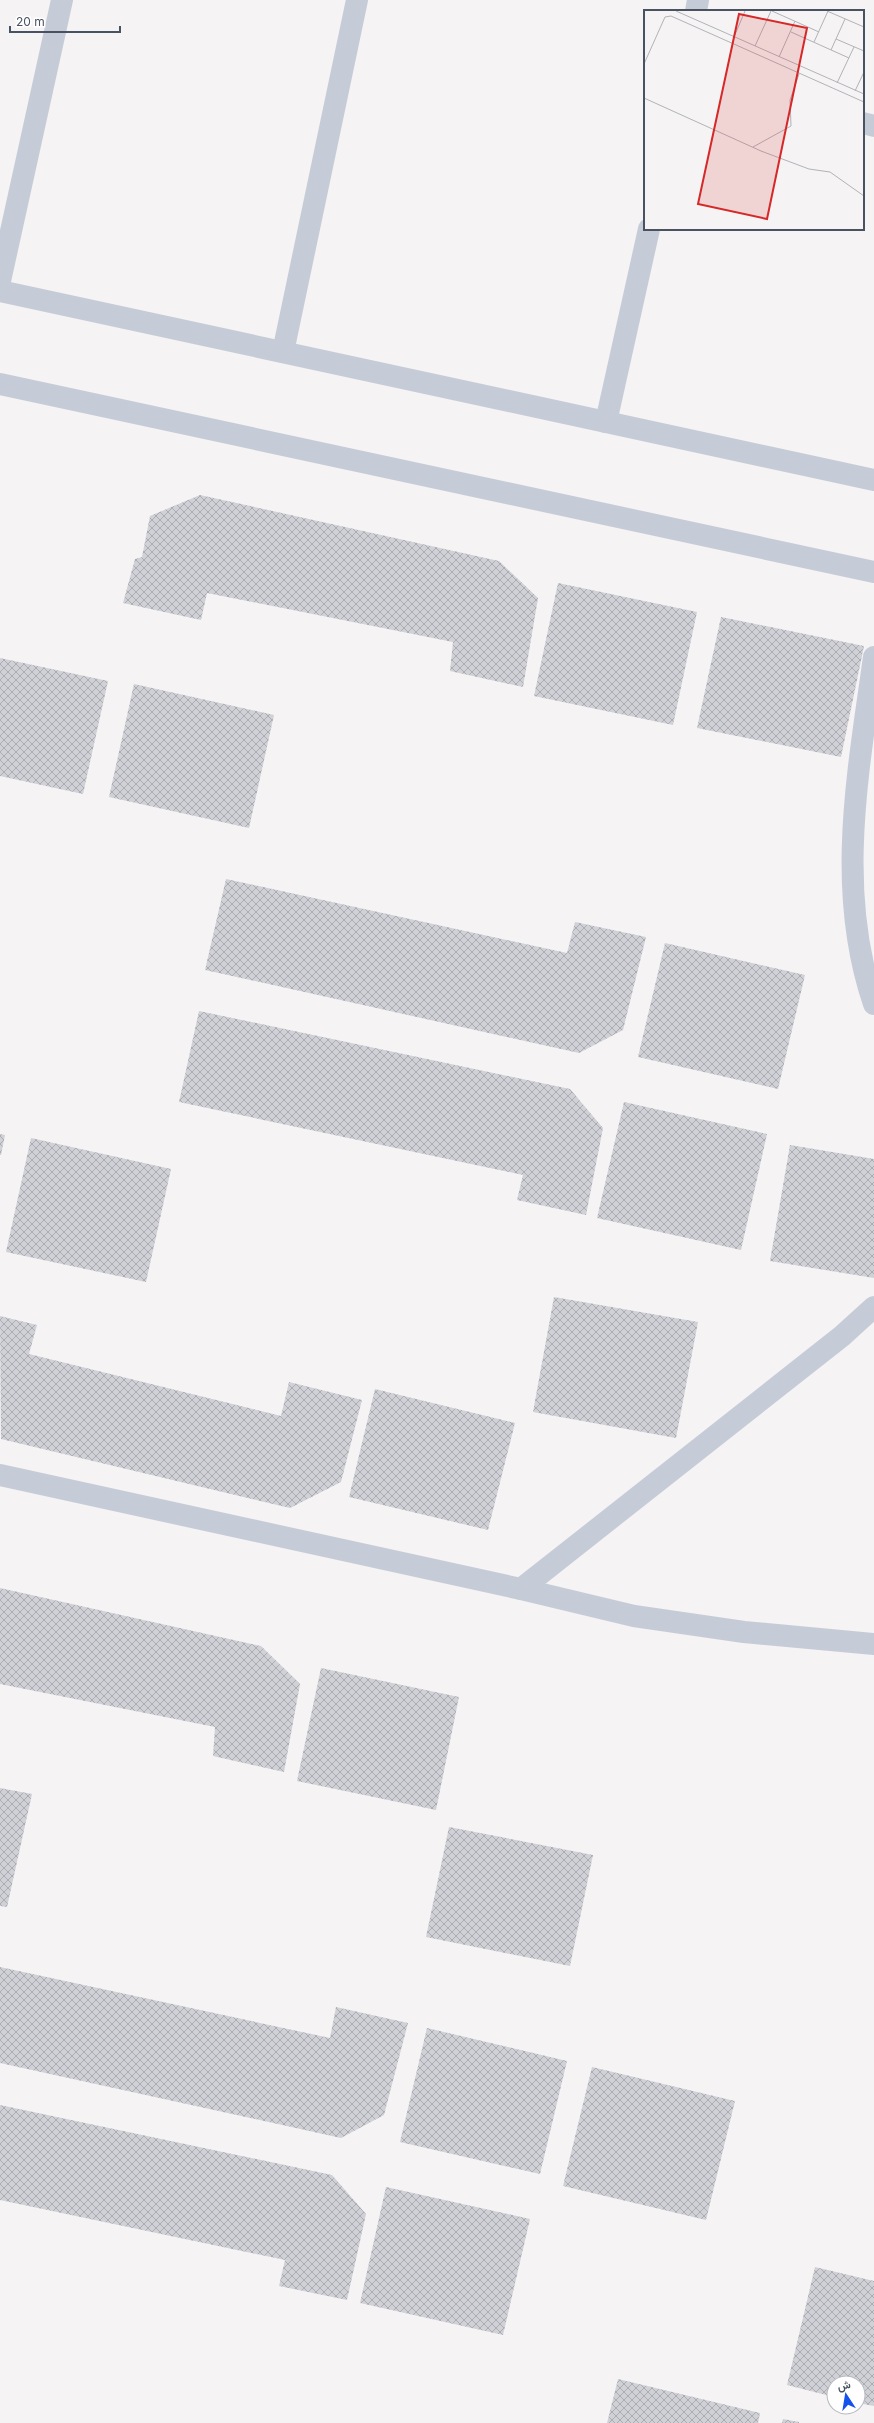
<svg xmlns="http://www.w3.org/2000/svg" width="874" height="2423" font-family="Inter,Vazirmatn,sans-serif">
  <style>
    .building { fill: url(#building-cross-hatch) }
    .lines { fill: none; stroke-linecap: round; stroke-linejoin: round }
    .minor { stroke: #c6ccd7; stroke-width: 22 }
    .inset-road { fill: none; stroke: #b0b3b9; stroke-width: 1 }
    .view { fill: #d62828; fill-opacity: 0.15; stroke: #d62828; stroke-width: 2 }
    .inset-edge { fill: none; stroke: #495261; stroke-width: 2 }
  </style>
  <defs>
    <pattern id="building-cross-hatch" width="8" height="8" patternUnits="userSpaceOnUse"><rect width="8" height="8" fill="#cfd1d7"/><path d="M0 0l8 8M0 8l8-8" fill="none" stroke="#aaacb2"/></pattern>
  </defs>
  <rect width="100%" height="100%" fill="#f5f3f3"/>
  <g class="building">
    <polygon points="200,495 499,561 538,598 523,687 450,671 453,642 207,593 201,620 123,603 135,559 142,557 150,516"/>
    <polygon points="558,583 697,612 673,725 534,696"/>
    <polygon points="721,617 864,646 841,757 697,728"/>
    <polygon points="0,658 108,681 83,794 0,776"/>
    <polygon points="134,684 274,715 249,828 109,797"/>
    <polygon points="226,879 567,953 575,922 646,937 623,1030 579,1053 205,970"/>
    <polygon points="665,943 805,975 778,1089 638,1057"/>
    <polygon points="199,1011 570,1089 603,1128 586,1215 517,1200 523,1175 179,1102"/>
    <polygon points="624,1102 767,1134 741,1250 597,1218"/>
    <polygon points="0,1134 5,1135 1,1155 0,1155"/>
    <polygon points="31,1138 171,1169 146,1282 6,1252"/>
    <polygon points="790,1145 874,1159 874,1278 770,1261"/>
    <polygon points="554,1297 698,1322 676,1438 533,1412"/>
    <polygon points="0,1316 37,1325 29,1354 281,1416 289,1382 362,1400 341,1482 290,1508 1,1439"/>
    <polygon points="375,1389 515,1423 488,1530 349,1497"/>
    <polygon points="0,1588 261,1646 300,1684 284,1772 213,1756 215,1727 0,1684"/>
    <polygon points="321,1668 459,1697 436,1810 297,1781"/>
    <polygon points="0,1788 32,1794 7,1907 0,1906"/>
    <polygon points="449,1827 593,1855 570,1966 426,1937"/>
    <polygon points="0,1967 330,2038 336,2007 408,2023 384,2115 341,2138 0,2063"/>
    <polygon points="427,2028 567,2061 540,2174 400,2142"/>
    <polygon points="592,2067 735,2101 706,2220 563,2186"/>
    <polygon points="0,2105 332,2175 366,2214 347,2300 279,2286 285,2260 0,2200"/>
    <polygon points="386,2187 530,2219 503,2335 360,2303"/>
    <polygon points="815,2267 874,2281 874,2406 858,2403 858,2383 834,2383 834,2397 787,2385"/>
    <polygon points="618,2379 760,2413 758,2423 607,2423"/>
    <polygon points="783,2419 799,2422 799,2423 782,2423"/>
  </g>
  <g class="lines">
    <g class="minor">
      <polyline points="696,11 698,0"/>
      <polyline points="863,123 874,126"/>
      <polyline points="0,281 62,0"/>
      <polyline points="0,291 874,480"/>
      <polyline points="283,352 357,0"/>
      <polyline points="0,384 874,572"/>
      <polyline points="606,422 649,229"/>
      <path d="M874,657C858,773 835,890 874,1004"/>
      <polyline points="0,1475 521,1589 634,1616 744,1632 874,1644"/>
      <polyline points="521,1589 842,1336 874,1307"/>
    </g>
  </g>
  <g transform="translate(644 10)">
    <rect width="220" height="220" fill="#f5f3f3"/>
    <path class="inset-road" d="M32,1L220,84M128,1L175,22M183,1L220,17M147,22L205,48M90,27L101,1M192,29L220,41M170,32L184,1M111,36L127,1M187,40L201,9M135,47L151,11M0,54L21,7L27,6L220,92M193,73L210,37M211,81L220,62M0,88L117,141L165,159L186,162L220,186M109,137L147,116L146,90L155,64"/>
    <path class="view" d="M95,4L163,18L123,209L54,194Z"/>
    <rect width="220" height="220" class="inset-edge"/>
  </g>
  <g transform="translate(846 2395) rotate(348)"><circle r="19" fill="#ffffff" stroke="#b6bac0"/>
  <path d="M0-3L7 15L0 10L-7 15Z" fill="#1452ee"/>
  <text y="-6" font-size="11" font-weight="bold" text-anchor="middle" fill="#495261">ش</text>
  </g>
  <path d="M10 26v6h110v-6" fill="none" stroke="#495261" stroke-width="2"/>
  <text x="16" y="26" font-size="12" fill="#495261" stroke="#ffffff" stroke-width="3" paint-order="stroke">20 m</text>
</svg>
